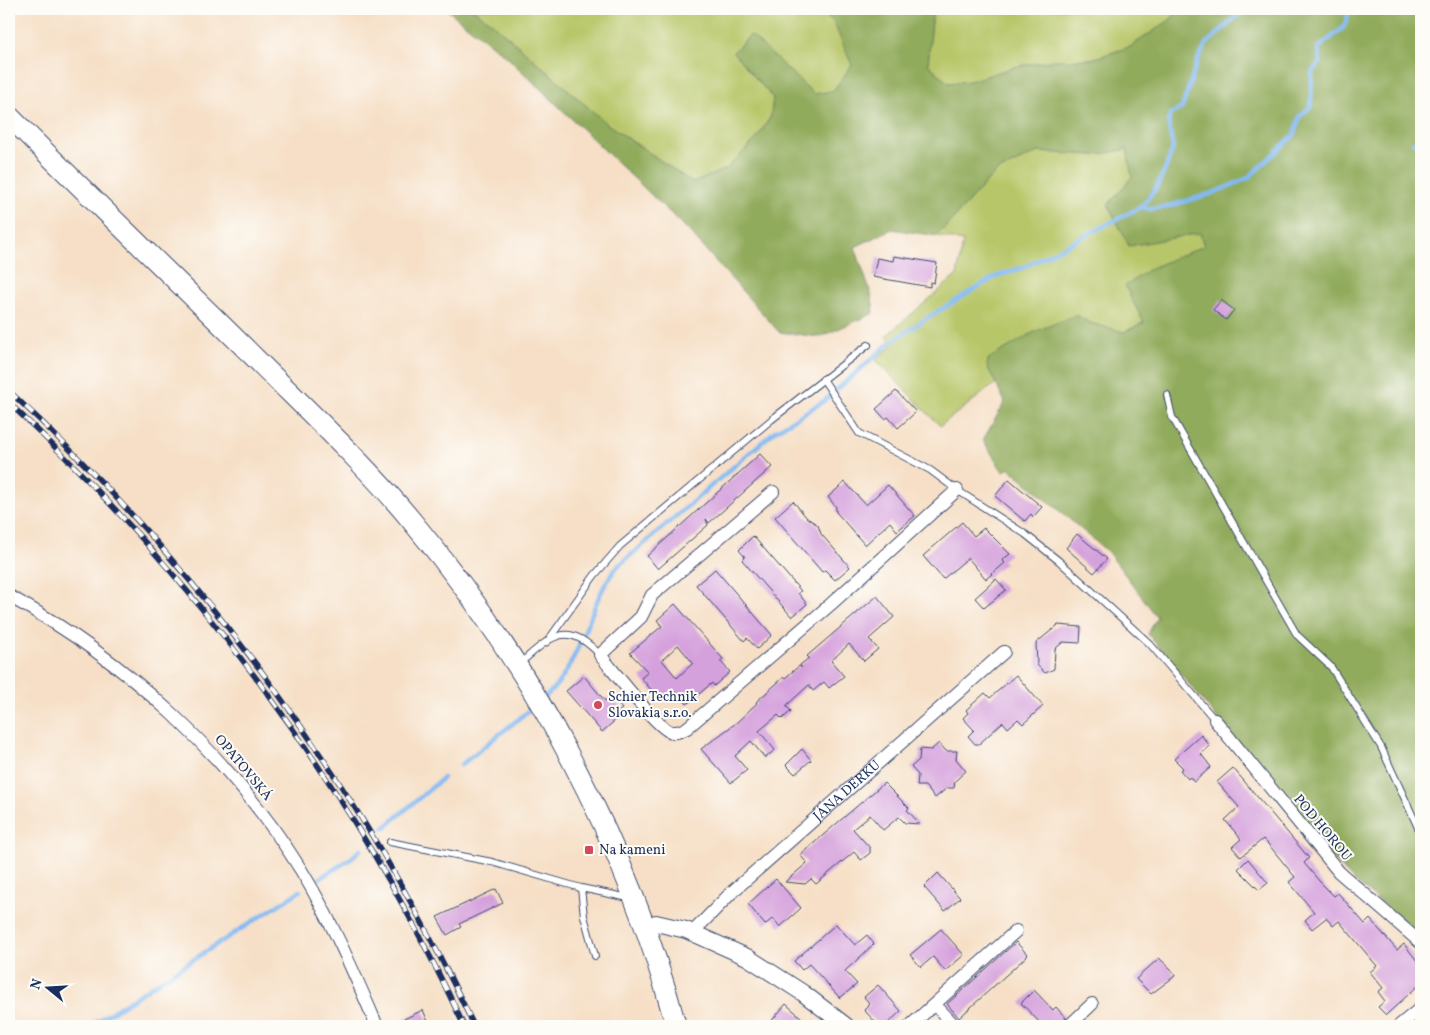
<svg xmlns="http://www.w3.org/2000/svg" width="1430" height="1035" font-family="Vollkorn,serif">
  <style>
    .green { fill: #b7c668; stroke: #697a63 }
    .forest { fill: #91ab5c; stroke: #566d5d }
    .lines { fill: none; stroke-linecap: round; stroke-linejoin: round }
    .stream { stroke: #83b9f2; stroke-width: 4.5 }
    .building { fill: #d5a1dd; fill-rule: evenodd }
    .service-casing { stroke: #3c496e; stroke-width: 8 }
    .minor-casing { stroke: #3c496e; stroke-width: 14 }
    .tertiary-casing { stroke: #3c496e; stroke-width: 18 }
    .primary-casing { stroke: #3c496e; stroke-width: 22 }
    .service { stroke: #fff; stroke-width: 6 }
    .minor { stroke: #fff; stroke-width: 12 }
    .tertiary { stroke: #fff; stroke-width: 16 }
    .primary { stroke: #fff; stroke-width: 20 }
    .rail-casing { stroke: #1b2f5e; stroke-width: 5.5 }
    .rail { stroke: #fdfcf7; stroke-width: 4; stroke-dasharray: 11; stroke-linecap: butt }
    .poi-dot { fill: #d1495b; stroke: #fdfcf7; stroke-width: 2 }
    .labels { text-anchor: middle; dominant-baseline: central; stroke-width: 4; stroke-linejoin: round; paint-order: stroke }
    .poi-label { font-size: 14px; fill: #1b2f5e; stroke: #fdfcf7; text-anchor: start }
    .street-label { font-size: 14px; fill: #1b2f5e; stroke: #fdfcf7 }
  </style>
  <rect width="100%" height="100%" fill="#fdfcf7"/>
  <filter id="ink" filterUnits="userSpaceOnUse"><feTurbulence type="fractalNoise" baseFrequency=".02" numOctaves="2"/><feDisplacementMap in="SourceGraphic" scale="10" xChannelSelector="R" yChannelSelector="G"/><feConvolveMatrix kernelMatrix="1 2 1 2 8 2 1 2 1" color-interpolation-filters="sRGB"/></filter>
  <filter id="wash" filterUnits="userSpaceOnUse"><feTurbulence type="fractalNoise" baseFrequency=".0096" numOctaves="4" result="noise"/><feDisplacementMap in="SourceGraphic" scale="20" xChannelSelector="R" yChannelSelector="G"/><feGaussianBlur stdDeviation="1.12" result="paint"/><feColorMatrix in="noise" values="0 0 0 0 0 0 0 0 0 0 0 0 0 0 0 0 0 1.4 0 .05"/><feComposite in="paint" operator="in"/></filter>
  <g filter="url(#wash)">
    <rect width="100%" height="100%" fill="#f6dfc6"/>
    <g class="green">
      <polygon points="472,9 820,9 834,23 852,65 833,91 814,94 750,35 733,52 773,98 771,116 758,137 726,169 693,183 607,124 491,22"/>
      <polygon points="933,9 1179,9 1170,20 1130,47 1092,59 1055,60 1014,67 971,81 948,83 928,64"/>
      <polygon points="1127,149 1132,177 1108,205 1200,233 1204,246 1151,268 1126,286 1144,322 1124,332 1090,323 1076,315 987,366 996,383 940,426 875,359 893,345 886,336 957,275 963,241 937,236 996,172 1038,152 1096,155"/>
    </g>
    <polygon class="forest" points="446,9 472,9 491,22 607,124 693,183 726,169 758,137 771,116 773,98 733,52 751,35 814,94 833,91 852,65 834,23 820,9 933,9 928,64 948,83 971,81 1014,67 1055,60 1092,59 1130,47 1170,20 1179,9 1421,9 1421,935 1352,879 1331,857 1148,634 1157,617 1108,552 1009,468 1003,472 983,440 1005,402 987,366 988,359 1036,331 1076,315 1090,323 1124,332 1144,323 1125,286 1151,268 1204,246 1200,233 1129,246 1108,205 1132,177 1127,149 1096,155 1038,152 996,172 937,236 892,229 855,247 872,297 874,313 820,337 779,332 686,228 508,58"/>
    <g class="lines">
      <g class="stream">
        <polyline points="1413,143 1421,141"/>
        <polyline points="1141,207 1151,209 1166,207 1213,193 1248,178 1294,135 1300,116 1311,106 1312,72 1320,62 1318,48 1344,27 1350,9"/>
        <path d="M544,698C583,665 586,605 617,567L775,431L824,401L891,342L927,318L995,277L1024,267L1141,207L1155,190L1165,170L1173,148L1168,121L1171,114L1182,108L1198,59L1207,43L1245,9"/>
        <polyline points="461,765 536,705"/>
        <polyline points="384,828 443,778"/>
        <polyline points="320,878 349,860 361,849"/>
        <polyline points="90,1026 300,891"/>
      </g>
    </g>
    <g id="blocks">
      <g class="building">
        <polygon points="894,256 937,263 934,283 930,282 930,287 873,277 877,258 893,261"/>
        <polygon points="1221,300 1234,310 1226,320 1213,310"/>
        <polygon points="896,391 916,412 898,428 888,417 885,419 876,409"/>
        <polygon points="760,454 772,467 709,523 706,519 708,525 658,569 647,556"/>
        <polygon points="1009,479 1042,507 1033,517 1031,514 1025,521 1022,519 995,496"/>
        <polygon points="845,482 866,505 888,485 915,516 897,531 890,522 865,545 836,512 836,507 828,497"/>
        <polygon points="793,501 807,518 818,525 821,534 850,567 835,580 825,570 822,572 775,517"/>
        <polygon points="962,522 974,536 984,528 1010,554 1002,560 1005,563 986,579 968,558 943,579 923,556"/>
        <polygon points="1077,534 1107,559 1094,573 1066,548"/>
        <polygon points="753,536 801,591 798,593 807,604 792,617 742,560 745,557 739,550"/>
        <polygon points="715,569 772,635 757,649 747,638 744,641 696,585"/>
        <polygon points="996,579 1006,590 984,608 975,598"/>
        <polygon points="877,596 894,617 869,639 878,649 864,661 849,644 831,661 844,676 829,688 824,682 813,691 809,685 786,706 791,711 782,719 778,715 759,731 775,750 765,758 751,741 735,756 747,770 731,783 701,749 736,723 757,703 756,702 784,677 785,678 799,666 802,668 800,665 809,658 807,656"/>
        <path d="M675,604L723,659L720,661L730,672L714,686L712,683L687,704L676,692L661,701L641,678L648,672L630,653L662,626L657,620ZM678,645L693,663L677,678L662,660Z"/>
        <polygon points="1058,625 1081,627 1080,643 1063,642 1055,649 1054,669 1045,673 1037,665 1036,643"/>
        <polygon points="1016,675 1043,706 1023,724 1018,719 1008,728 1003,722 979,744 975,744 968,736 974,730 963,718 968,713 966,710 985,693 990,698"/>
        <polygon points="584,676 605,701 611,696 622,709 616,713 619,717 602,732 566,691"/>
        <polygon points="1201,735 1210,746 1201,754 1211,767 1194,782 1190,777 1188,779 1180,770 1183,768 1174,759"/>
        <polygon points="939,743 946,751 957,751 956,759 966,771 955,781 954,788 947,788 935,798 925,786 917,786 918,775 911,767 919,760 920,749 931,750"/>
        <polygon points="802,749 811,760 795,774 786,765"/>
        <polygon points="1233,768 1309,858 1304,863 1320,882 1334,896 1338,893 1365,924 1370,919 1397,950 1404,944 1421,966 1421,983 1386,1015 1378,1007 1385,1001 1378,992 1383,988 1370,972 1377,966 1339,921 1333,926 1326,918 1312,929 1305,920 1314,912 1289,882 1295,877 1269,845 1263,839 1241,857 1232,847 1241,839 1225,820 1239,807 1217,782"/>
        <polygon points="884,783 909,808 907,810 920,824 905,823 899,817 883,830 870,815 853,829 870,848 870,853 861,860 854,852 816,884 811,879 805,884 785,882 807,863 800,855"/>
        <polygon points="1248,859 1268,883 1259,890 1238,869"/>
        <polygon points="938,873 960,898 945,911 924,887"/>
        <polygon points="776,879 801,908 780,927 773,918 765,925 748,904"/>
        <polygon points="496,889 503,903 459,924 461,927 447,935 437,917"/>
        <polygon points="836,924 855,945 867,935 874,944 845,971 857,984 840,998 809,964 802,970 794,961"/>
        <polygon points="941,929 964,955 945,971 933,957 921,967 910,955"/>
        <polygon points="1016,942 1028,955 959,1018 947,1004"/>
        <polygon points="1159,958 1171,969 1175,976 1151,994 1136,979"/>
        <polygon points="878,985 901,1011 885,1026 879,1026 864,1010 870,1004 864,997"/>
        <polygon points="1034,990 1053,1010 1056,1007 1066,1018 1061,1026 1043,1026 1021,1003"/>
        <polygon points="786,1004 811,1026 767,1026"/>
        <polygon points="423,1010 430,1026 389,1026"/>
      </g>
    </g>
  </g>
  <g filter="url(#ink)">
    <use href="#blocks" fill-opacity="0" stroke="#3c496e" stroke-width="1"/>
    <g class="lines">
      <defs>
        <g id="service">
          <polyline points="823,379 859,433 930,470 957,490 1025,534 1059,561 1150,644 1215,720"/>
          <polyline points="1167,395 1172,417 1297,635 1331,667 1381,747 1421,834"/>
          <polyline points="547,642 594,576 620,546 771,420 868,345"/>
          <path d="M519,664C550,638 566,618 600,655"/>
          <polyline points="390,842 492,862 581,888 629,898"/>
          <polyline points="581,888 584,916 595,956"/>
        </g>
        <g id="minor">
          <path d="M773,492L652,595L641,617L600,655C612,669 655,725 669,731C675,734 681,731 687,728L831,604L957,490"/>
          <path d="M9,596C127,661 229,755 301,870C331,919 354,973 377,1026"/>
          <polyline points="1215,720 1339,872 1421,943"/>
          <path id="s1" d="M693,932L732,892L1004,652"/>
          <polyline points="935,1005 955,1026"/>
          <polyline points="910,1026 1016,931"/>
          <polyline points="1069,1026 1092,1004"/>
          <polyline points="1399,1026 1421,1008"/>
        </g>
        <polyline id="tertiary" points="645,927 656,923 686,930 747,957 803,993 846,1026"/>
        <path id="primary" d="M9,116C90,197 173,277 255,358C308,411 363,462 411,520C534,667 626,841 676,1026"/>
      </defs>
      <use href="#service" class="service-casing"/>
      <use href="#minor" class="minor-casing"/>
      <use href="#tertiary" class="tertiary-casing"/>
      <use href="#primary" class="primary-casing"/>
      <use href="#service" class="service"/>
      <use href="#minor" class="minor"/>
      <use href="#tertiary" class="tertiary"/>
      <use href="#primary" class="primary"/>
      <defs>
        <g id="rail">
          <path d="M9,391C203,570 362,787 474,1026"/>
          <path d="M9,403C198,579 356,792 464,1026"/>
        </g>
      </defs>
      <use href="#rail" class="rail-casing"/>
      <use href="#rail" class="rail"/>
    </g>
  </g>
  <g class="poi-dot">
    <circle cx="598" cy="705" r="5"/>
    <rect x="584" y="845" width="10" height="10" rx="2.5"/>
  </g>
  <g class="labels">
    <g class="poi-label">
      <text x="608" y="697">Schier Technik<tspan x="608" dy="16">Slovakia s.r.o.</tspan></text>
      <text x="599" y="850">Na kameni</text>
    </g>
    <g class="street-label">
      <text transform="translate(243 768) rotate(50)">OPATOVSKÁ</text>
      <text stroke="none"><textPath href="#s1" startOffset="209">JÁNA DERKU</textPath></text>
      <text transform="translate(1322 828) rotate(50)">POD HOROU</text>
    </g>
  </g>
  <rect width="1430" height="1035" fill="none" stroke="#fdfcf7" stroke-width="30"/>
  <g transform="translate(48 988) rotate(288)" stroke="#fdfcf7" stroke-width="4" paint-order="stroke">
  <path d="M0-4L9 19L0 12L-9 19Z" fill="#1b2f5e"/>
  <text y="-8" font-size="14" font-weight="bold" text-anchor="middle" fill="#1b2f5e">N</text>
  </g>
</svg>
